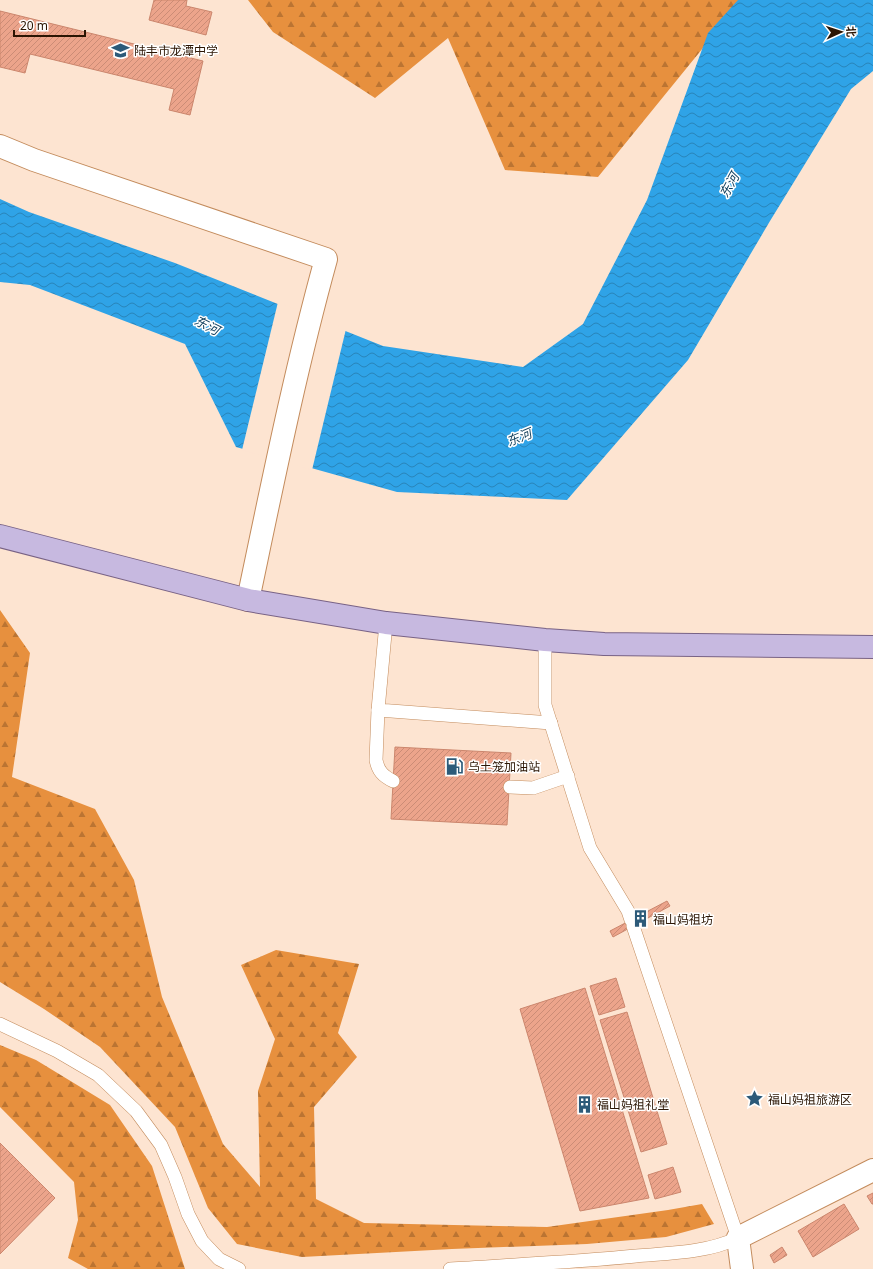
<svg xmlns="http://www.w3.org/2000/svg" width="873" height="1269" font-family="'Noto Sans','Noto Sans SC',sans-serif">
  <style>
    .forest { fill: url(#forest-firs) }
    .water { fill: url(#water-waves) }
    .pier { fill: #fde4d1 }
    .building { fill: url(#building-hatch); stroke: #cb866d }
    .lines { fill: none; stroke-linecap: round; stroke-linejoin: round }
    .lane-casing { stroke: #c38b5c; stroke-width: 14 }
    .street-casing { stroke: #c38b5c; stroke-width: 24 }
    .secondary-casing { stroke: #c38b5c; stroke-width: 24 }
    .primary-casing { stroke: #786285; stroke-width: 24 }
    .lane { stroke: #fff; stroke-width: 13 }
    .street { stroke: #fff; stroke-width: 22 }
    .secondary { stroke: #fff; stroke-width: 22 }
    .primary { stroke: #c7b9e0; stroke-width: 22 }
    .labels { text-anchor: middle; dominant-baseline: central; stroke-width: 3; stroke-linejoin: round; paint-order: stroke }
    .poi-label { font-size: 12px; fill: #2b1503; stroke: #fff; text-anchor: start }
    .water-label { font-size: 13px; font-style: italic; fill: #15425e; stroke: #fff }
  </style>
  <defs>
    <pattern id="forest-firs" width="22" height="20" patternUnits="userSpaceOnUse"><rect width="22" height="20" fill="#e7903e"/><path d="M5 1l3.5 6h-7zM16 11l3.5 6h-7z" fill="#bb7432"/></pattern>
    <pattern id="water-waves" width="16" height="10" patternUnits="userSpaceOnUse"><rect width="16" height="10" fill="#2fa3e7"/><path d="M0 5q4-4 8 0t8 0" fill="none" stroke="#2884b9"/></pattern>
    <pattern id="building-hatch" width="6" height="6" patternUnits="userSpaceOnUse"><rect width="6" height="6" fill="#eca48b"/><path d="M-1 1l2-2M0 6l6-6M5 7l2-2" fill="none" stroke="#cb8c76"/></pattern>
  </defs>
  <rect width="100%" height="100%" fill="#fde4d1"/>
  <g class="forest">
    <polygon points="248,0 742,0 598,177 505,170 448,38 375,98 273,32"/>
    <polygon points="0,610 30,653 12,777 95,809 134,880 162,997 223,1144 260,1187 258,1091 275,1039 241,965 276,950 359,964 338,1033 357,1057 314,1107 316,1199 364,1223 547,1227 668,1210 702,1204 714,1224 666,1237 587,1244 452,1249 302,1257 237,1244 208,1208 175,1127 100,1047 44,1009 0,982"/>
    <polygon points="0,1045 36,1060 110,1105 152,1166 185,1269 88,1269 68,1258 78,1220 74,1182 0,1107"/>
  </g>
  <polygon class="water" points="738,0 873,0 873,71 851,89 770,221 688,360 567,500 397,492 236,447 185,344 30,285 0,282 0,199 29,212 175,263 383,346 523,367 583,324 647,200 708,33"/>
  <polygon class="pier" points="278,302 346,329 312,470 242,450"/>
  <g class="building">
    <polygon points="154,0 187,0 186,6 212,12 206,35 149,20"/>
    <polygon points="0,11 203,61 190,115 169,110 174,89 30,54 25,73 0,67"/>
    <polygon points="395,747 511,753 507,825 391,819"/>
    <polygon points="667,901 670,906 613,937 610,931"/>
    <polygon points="616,978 625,1007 599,1015 590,986"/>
    <polygon points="585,988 649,1198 580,1211 520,1009"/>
    <polygon points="627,1012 667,1144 641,1152 600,1020"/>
    <polygon points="0,1143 55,1198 0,1254"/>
    <polygon points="673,1167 681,1192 655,1199 648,1175"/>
    <polygon points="873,1193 873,1204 872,1204 867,1196"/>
    <polygon points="844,1204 859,1229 813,1257 798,1231"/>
    <polygon points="782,1247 787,1255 774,1263 770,1255"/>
  </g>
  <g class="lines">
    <defs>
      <g id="lane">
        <polyline points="386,623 378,710 551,723"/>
        <polyline points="545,640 545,705 590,848 628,911 631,920"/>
        <path d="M378,710L376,760C378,771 383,776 393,781"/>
        <polyline points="510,787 533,788 568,776"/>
        <polyline points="0,1024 57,1051 98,1075 136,1111 161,1145 175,1177 188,1214 202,1241 219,1259 239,1269"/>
        <path d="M450,1269C512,1265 574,1262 636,1256C670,1253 706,1253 738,1238L633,926"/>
      </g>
      <polyline id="street" points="742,1269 738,1238 873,1170"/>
      <path id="secondary" d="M0,146L34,160L326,259C295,371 272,486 248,600"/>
      <polyline id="primary" points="0,536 248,600 386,623 545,640 604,644 873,647"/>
    </defs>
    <use href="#lane" class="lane-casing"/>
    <use href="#street" class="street-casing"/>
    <use href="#secondary" class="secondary-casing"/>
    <use href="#primary" class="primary-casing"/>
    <use href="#lane" class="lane"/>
    <use href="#street" class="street"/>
    <use href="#secondary" class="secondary"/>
    <use href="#primary" class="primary"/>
  </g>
  <defs>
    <symbol id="school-bare" viewBox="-9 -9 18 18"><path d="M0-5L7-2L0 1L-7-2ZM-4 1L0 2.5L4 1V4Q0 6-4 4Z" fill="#2c5a79" stroke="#fff" stroke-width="2.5" paint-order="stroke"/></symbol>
    <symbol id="fuel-bare" viewBox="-9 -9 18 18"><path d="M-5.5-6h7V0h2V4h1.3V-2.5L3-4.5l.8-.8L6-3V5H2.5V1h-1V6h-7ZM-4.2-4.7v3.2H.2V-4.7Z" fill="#2c5a79" stroke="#fff" stroke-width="2.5" paint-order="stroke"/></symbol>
    <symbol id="building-bare" viewBox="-9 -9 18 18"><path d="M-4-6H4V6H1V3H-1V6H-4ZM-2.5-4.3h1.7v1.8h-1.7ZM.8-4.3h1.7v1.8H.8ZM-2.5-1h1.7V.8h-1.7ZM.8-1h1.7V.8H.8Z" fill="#2c5a79" stroke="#fff" stroke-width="2.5" paint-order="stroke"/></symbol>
    <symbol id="sight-bare" viewBox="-9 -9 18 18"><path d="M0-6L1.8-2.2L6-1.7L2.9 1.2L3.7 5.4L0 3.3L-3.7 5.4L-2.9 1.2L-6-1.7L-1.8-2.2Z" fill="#2c5a79" stroke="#fff" stroke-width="2.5" paint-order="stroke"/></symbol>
  </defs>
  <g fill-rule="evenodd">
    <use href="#school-bare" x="108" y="38" width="25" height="25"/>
    <use href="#fuel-bare" x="442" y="754" width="25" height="25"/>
    <use href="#building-bare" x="628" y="906" width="25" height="25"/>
    <use href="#sight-bare" x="742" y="1086" width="25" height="25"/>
    <use href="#building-bare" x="572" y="1092" width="25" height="25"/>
  </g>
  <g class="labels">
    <g class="poi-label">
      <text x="134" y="50">陆丰市龙潭中学</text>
      <text x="468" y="766">乌土笼加油站</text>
      <text x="653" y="919">福山妈祖坊</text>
      <text x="768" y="1099">福山妈祖旅游区</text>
      <text x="597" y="1104">福山妈祖礼堂</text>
    </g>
    <g class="water-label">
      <text transform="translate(729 185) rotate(-61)">东河</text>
      <text transform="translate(207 325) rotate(27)">东河</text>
      <text transform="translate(519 437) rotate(-22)">东河</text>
    </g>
  </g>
  <g transform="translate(841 32) rotate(87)" stroke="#ffffff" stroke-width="3" paint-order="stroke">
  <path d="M0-3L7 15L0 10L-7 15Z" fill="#2b1503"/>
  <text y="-6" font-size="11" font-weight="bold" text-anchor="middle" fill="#2b1503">北</text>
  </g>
  <path d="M14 30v6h71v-6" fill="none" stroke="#2b1503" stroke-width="2"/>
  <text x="20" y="30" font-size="12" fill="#2b1503" stroke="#ffffff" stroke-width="3" paint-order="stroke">20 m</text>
</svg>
